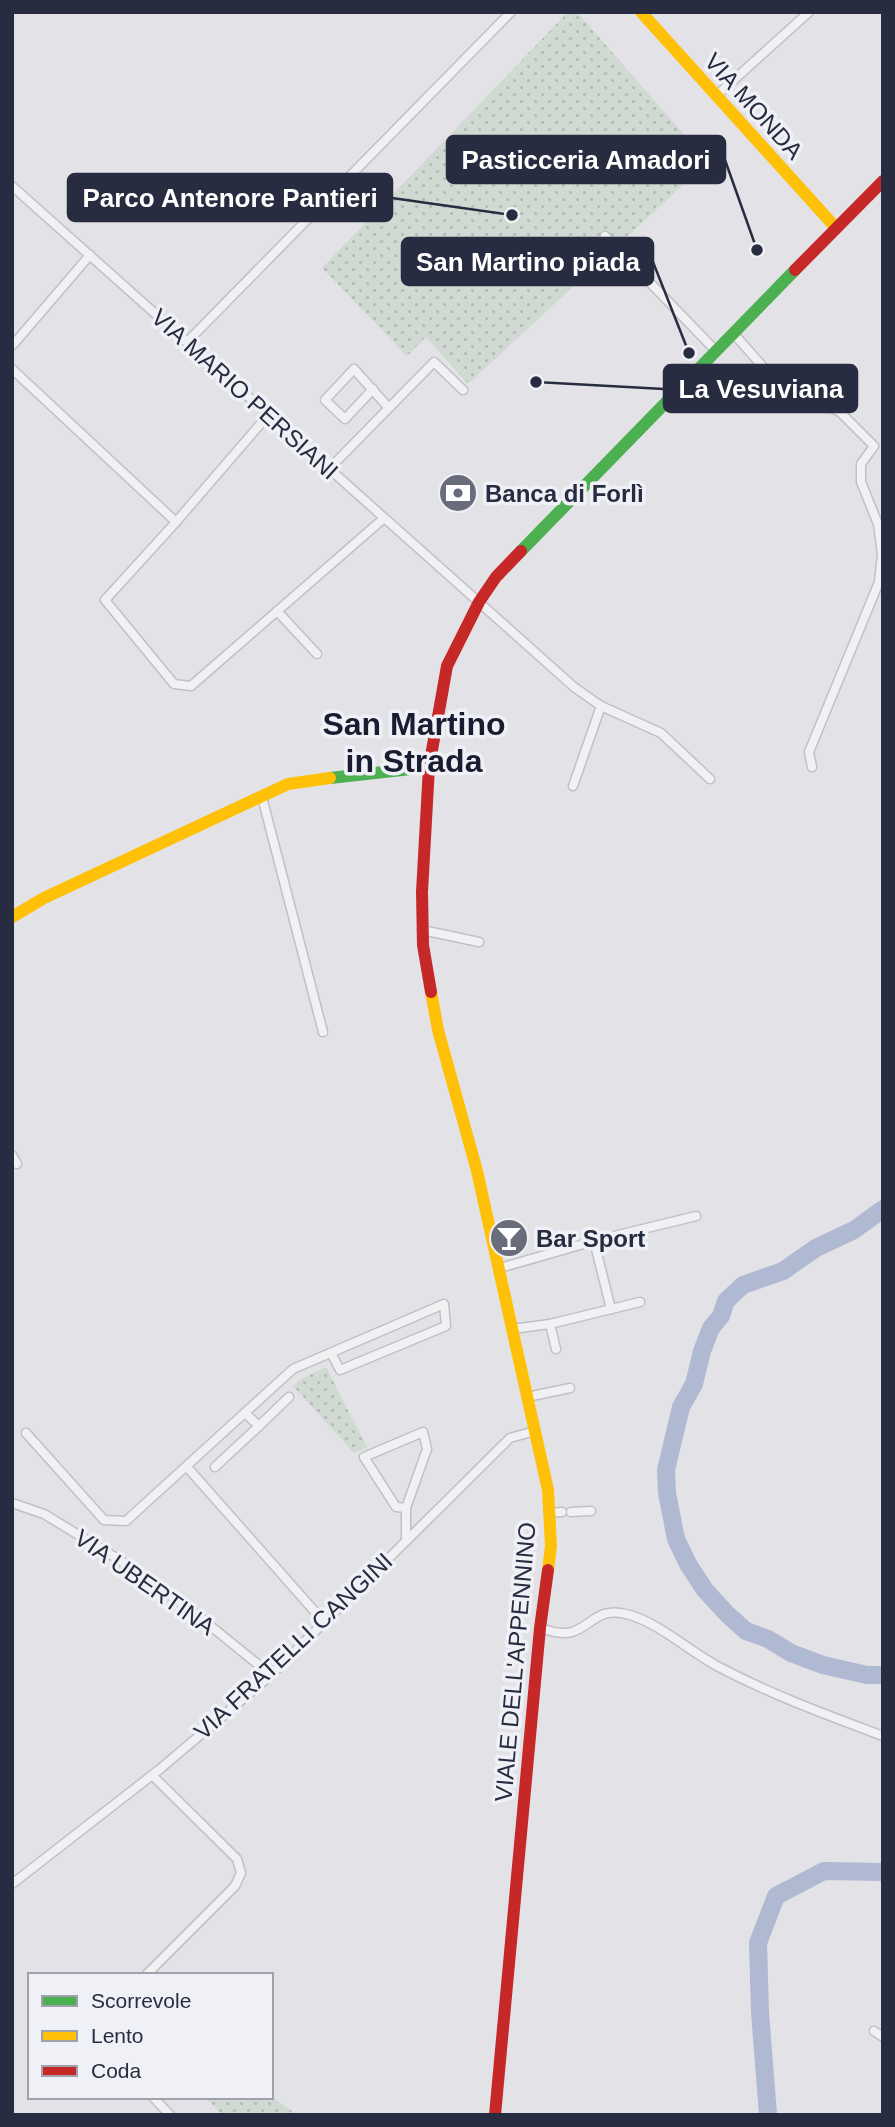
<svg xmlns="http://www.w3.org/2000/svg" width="895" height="2127" font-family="Helvetica,sans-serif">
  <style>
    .park { fill: url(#park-dots) }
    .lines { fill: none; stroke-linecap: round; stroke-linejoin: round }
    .river { stroke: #b0b9d2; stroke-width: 18 }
    .street-casing { stroke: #c0c0c5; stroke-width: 11 }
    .street { stroke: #f1f1f3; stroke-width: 8 }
    .fast { stroke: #4caf50; stroke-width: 12 }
    .slow { stroke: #ffc107; stroke-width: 12 }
    .jam { stroke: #c62828; stroke-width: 12 }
    .labels { text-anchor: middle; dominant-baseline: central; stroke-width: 7; stroke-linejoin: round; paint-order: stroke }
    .street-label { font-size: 24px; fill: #282c40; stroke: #eff1f6 }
    .poi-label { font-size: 24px; font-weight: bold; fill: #282c40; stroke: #eff1f6; text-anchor: start }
    .district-label { font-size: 32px; font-weight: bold; fill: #1a1d31; stroke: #eff1f6 }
    .leader { fill: none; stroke: #282c40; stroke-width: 2.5 }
    .callout-dot { fill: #282c40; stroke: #eff1f6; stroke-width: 2.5 }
    .callout { fill: #282c40; stroke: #282c40; stroke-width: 2.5 }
    .callout-label { font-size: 26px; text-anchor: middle; font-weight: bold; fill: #fff }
  </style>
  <defs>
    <pattern id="park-dots" width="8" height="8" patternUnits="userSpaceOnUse" patternTransform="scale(1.75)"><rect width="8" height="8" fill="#d0dad2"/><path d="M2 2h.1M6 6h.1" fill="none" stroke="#b3bbb5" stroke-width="1.8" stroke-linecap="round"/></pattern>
  </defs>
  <rect width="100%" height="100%" fill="#e2e2e7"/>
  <g class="park">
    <polygon points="568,12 577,12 708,162 468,384 426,337 407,356 322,268"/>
    <polygon points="326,1367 367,1447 354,1453 293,1386 301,1379"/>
    <polygon points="271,2096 297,2115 222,2115 205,2097"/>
  </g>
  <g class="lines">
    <g class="river">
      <polyline points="883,1209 854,1230 816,1248 783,1271 743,1285 726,1301 721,1316 711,1328 702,1351 694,1384 681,1407 666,1470 667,1493 676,1539 688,1564 705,1590 728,1615 746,1631 768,1639 791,1653 823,1665 867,1675 883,1675"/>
      <polyline points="768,2115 760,2012 758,1943 776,1896 824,1871 883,1872"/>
    </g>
    <defs>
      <g id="street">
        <polyline points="716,96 809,12"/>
        <polyline points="12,186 574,687 601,706 573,786"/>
        <polyline points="605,236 716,351"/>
        <polyline points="734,334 779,385 796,395 813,398 840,412 874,446 861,464 861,482 878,524 882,554 879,582 809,752 812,767"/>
        <polyline points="187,342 511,12"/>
        <polyline points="12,346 90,255"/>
        <polyline points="12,369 176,522"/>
        <polyline points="373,389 345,419 325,400 354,369 388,407"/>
        <polyline points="269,414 176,522 105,600 174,684 191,686 383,519"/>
        <polyline points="329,469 434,362 463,390"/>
        <polyline points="277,611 317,654"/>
        <polyline points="601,706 661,733 710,779"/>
        <polyline points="262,797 323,1032"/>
        <polyline points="422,930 479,942"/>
        <polyline points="12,1155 17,1164"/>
        <polyline points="594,1241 611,1309"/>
        <polyline points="500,1268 594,1241 696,1216"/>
        <polyline points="550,1324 556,1349"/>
        <polyline points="512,1329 550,1324 640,1302"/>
        <polyline points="527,1397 570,1388"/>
        <polyline points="245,1413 259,1426 289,1397"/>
        <polyline points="26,1433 104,1520 126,1521 293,1369 444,1304 446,1326 340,1370 331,1353"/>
        <polyline points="187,1467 324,1622"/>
        <polyline points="215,1467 259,1426"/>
        <polyline points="12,1503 44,1514 118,1559 191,1610 271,1675"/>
        <polyline points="571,1512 591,1511"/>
        <polyline points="549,1513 562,1512"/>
        <polyline points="406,1541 406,1508 427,1449 423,1432 364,1457 396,1507 406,1508"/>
        <path d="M540,1628C550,1631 562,1635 572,1632C593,1625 598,1607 626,1614C657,1621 690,1652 719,1667C772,1695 827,1715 883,1736"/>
        <polyline points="12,1884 160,1769 271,1675 510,1438 535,1431"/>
        <polyline points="146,1975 235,1886 241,1873 237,1859 152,1775"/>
        <polyline points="874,2031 883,2037"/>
        <polyline points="153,2097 170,2115"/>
      </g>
    </defs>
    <use href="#street" class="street-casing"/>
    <use href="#street" class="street"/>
    <g class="fast">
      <polyline points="521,551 795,270"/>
      <polyline points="330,778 429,767"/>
    </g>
    <g class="slow">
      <polyline points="641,12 836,228"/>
      <polyline points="12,917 44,898 288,784 330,778"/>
      <polyline points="431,992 438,1030 477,1171 548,1490 551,1546 548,1570"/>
    </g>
    <g class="jam">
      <polyline points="795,270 883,181"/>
      <polyline points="431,992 423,945 422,892 429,767 447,666 479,602 496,577 521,551"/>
      <polyline points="495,2115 540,1628 548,1570"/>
    </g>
  </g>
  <defs>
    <symbol id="bank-disc" viewBox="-11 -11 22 22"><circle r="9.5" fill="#696c7a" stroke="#eff1f6"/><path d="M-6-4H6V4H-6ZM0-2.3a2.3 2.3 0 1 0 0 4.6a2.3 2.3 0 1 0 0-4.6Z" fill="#fff"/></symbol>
    <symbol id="bar-disc" viewBox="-11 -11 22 22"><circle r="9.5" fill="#696c7a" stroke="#eff1f6"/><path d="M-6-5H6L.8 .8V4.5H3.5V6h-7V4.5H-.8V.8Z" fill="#fff"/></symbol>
  </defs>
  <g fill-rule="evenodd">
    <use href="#bank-disc" x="436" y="471" width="44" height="44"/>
    <use href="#bar-disc" x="487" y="1216" width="44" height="44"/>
  </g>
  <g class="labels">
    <g class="street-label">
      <text transform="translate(754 106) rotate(48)">VIA MONDA</text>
      <text transform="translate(245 394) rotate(42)">VIA MARIO PERSIANI</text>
      <text transform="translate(145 1582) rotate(35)">VIA UBERTINA</text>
      <text transform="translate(293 1646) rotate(-43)">VIA FRATELLI CANGINI</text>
      <text transform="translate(515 1662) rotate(-85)">VIALE DELL'APPENNINO</text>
    </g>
    <g class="poi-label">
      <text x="485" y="493">Banca di Forlì</text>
      <text x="536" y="1238">Bar Sport</text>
    </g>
    <g class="district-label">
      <text x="414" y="724">San Martino<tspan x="414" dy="37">in Strada</tspan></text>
    </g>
  </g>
  <path class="leader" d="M757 250L725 160M512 215L392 198M689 353L653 262M536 382L664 389"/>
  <g class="callout-dot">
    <circle cx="757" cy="250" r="7"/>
    <circle cx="512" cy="215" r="7"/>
    <circle cx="689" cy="353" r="7"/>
    <circle cx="536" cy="382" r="7"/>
  </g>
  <g class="callout">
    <rect x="447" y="136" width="278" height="47" rx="7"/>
    <rect x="68" y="174" width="324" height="47" rx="7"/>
    <rect x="402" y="238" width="251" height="47" rx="7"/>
    <rect x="664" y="365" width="193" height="47" rx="7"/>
  </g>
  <g class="callout-label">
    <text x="586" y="169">Pasticceria Amadori</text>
    <text x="230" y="207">Parco Antenore Pantieri</text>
    <text x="528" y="271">San Martino piada</text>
    <text x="761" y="398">La Vesuviana</text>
  </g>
  <rect width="895" height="2127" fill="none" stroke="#282c40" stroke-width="28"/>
  <rect x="28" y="1973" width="245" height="126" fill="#eff1f6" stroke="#9fa2ad" stroke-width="2"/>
  <rect x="42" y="1996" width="35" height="10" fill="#4caf50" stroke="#9fa2ad" stroke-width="2"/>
  <text x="91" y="2008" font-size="21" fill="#282c40">Scorrevole</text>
  <rect x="42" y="2031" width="35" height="10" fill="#ffc107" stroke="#9fa2ad" stroke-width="2"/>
  <text x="91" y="2043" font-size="21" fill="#282c40">Lento</text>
  <rect x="42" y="2066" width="35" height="10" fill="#c62828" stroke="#9fa2ad" stroke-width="2"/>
  <text x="91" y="2078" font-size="21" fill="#282c40">Coda</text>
</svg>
